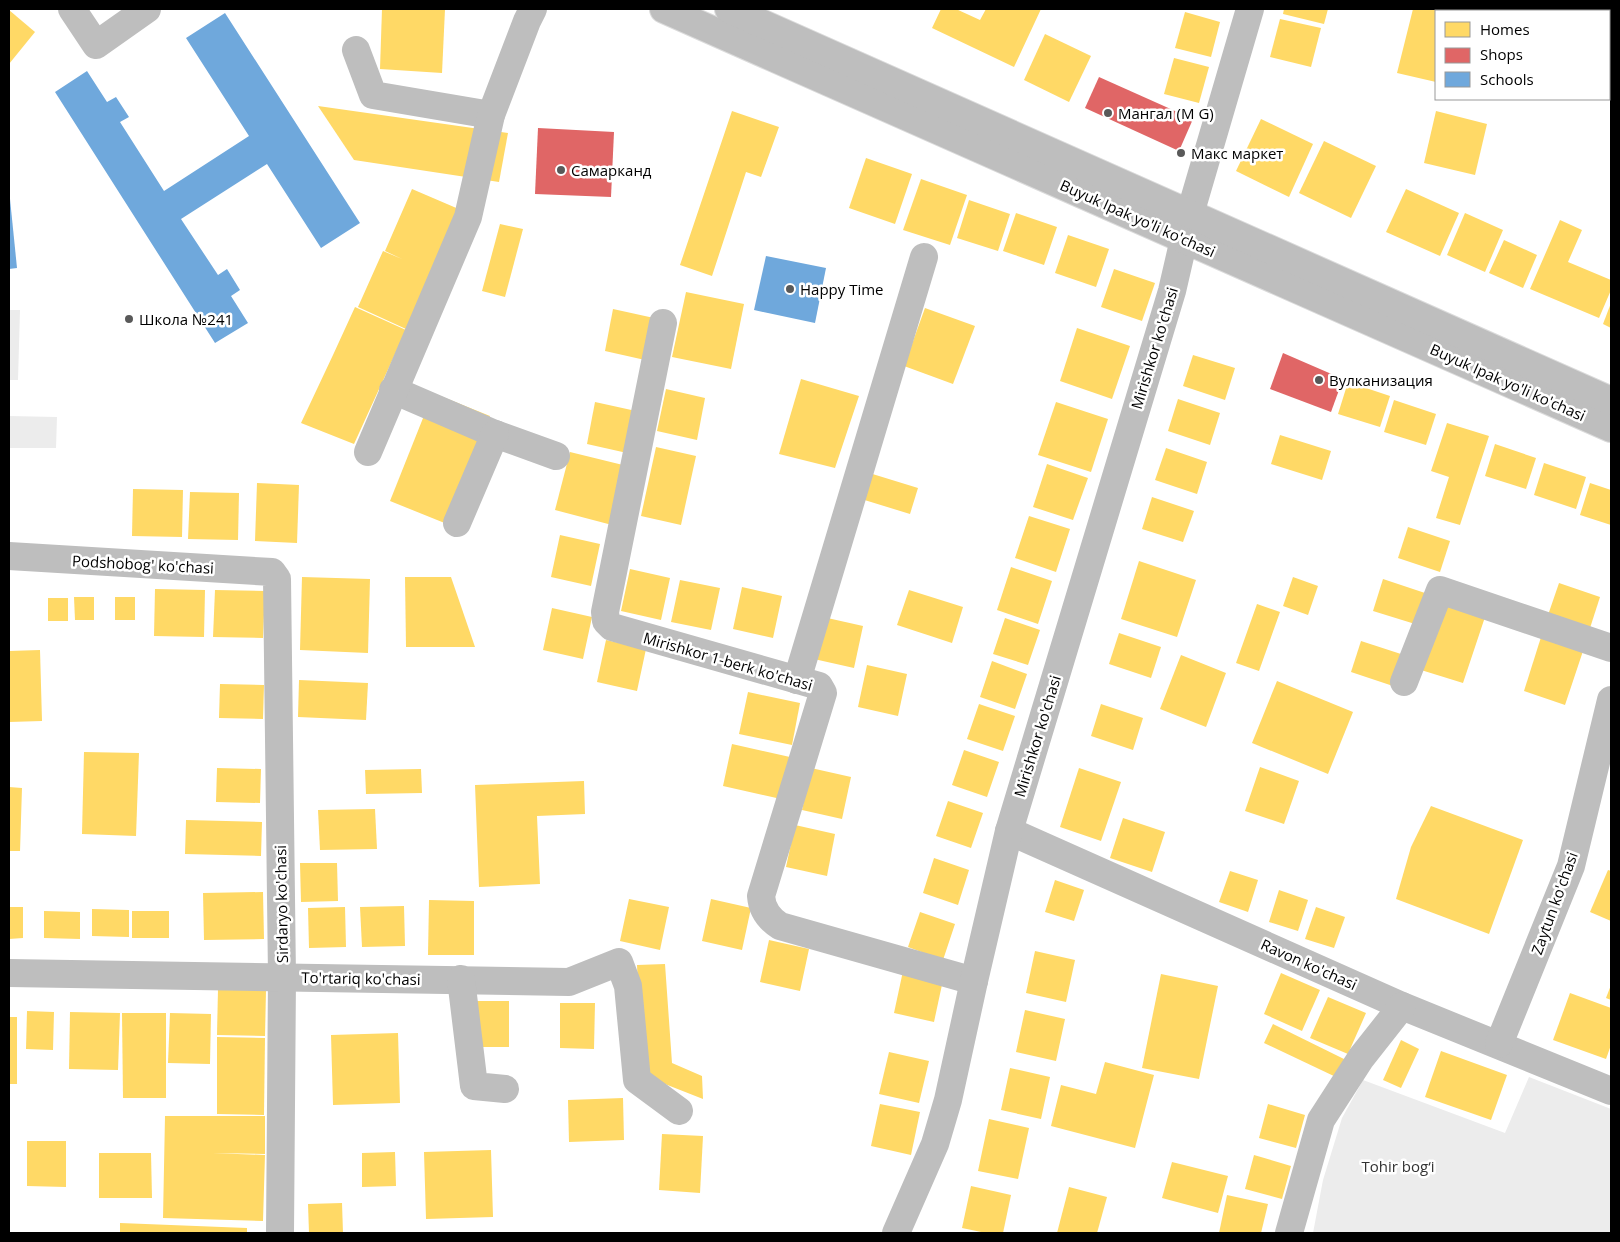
<svg xmlns="http://www.w3.org/2000/svg" width="1620" height="1242" font-family="'Open Sans',sans-serif">
  <style>
    .green { fill: #ececec }
    .homes { fill: #ffd966 }
    .shops { fill: #e06666 }
    .schools { fill: #6fa8dc }
    .lines { fill: none; stroke-linecap: round; stroke-linejoin: round }
    .major-casing { stroke: #dbdbdb; stroke-width: 30 }
    .minor { stroke: #bebebe; stroke-width: 28 }
    .major { stroke: #bebebe; stroke-width: 28 }
    .poi-dot { fill: #595959; stroke: #fff; stroke-width: 2 }
    .labels { text-anchor: middle; dominant-baseline: central; stroke-width: 5; stroke-linejoin: round; paint-order: stroke }
    .poi-label { font-size: 15px; fill: #000; stroke: #fff; text-anchor: start }
    .street-label { font-size: 15px; fill: #000; stroke: #fff }
    .park-label { font-size: 15px; fill: #333; stroke: #fff }
  </style>
  <rect width="100%" height="100%" fill="#fff"/>
  <g class="green">
    <polygon points="9,310 20,310 18,380 9,380"/>
    <polygon points="9,416 57,417 56,448 9,448"/>
    <polygon points="1529,1077 1611,1109 1611,1233 1313,1233 1323,1180 1342,1118 1363,1080 1505,1133"/>
  </g>
  <g class="homes">
    <polygon points="382,9 445,9 442,73 380,69"/>
    <polygon points="941,9 956,9 980,20 986,9 1041,9 1014,67 932,28"/>
    <polygon points="1284,9 1328,9 1324,24 1283,14"/>
    <polygon points="1413,9 1532,9 1532,11 1436,11 1436,82 1397,73"/>
    <polygon points="1562,9 1607,9 1606,11 1561,11"/>
    <polygon points="9,10 35,32 9,64"/>
    <polygon points="1185,12 1220,22 1211,57 1175,48"/>
    <polygon points="1280,19 1321,28 1311,67 1270,57"/>
    <polygon points="1611,24 1611,46 1609,45 1609,31"/>
    <polygon points="1045,34 1091,56 1069,102 1024,80"/>
    <polygon points="1174,58 1209,67 1199,103 1164,94"/>
    <polygon points="318,106 508,133 499,182 354,160"/>
    <polygon points="732,111 779,127 761,177 746,172 712,276 680,265"/>
    <polygon points="1436,111 1487,124 1475,175 1424,163"/>
    <polygon points="1261,119 1313,144 1289,197 1236,171"/>
    <polygon points="1324,141 1376,166 1351,218 1299,193"/>
    <polygon points="866,158 912,174 895,224 849,208"/>
    <polygon points="921,179 967,195 950,245 903,230"/>
    <polygon points="412,189 461,210 406,329 358,307 383,251 402,259 385,251"/>
    <polygon points="1406,189 1459,213 1440,256 1386,232"/>
    <polygon points="969,200 1010,214 998,251 957,238"/>
    <polygon points="1016,213 1057,227 1044,265 1003,251"/>
    <polygon points="1465,213 1503,230 1485,272 1447,255"/>
    <polygon points="1560,220 1582,230 1568,262 1611,280 1611,290 1599,318 1530,289"/>
    <polygon points="500,224 523,229 505,297 482,291"/>
    <polygon points="1068,235 1109,249 1096,287 1055,273"/>
    <polygon points="1504,240 1537,255 1523,288 1489,273"/>
    <polygon points="1114,269 1155,283 1142,321 1101,307"/>
    <polygon points="686,292 744,304 731,369 672,357"/>
    <polygon points="1611,303 1611,328 1603,324"/>
    <polygon points="355,307 406,330 354,444 301,423 333,355 344,360 333,355"/>
    <polygon points="925,308 975,326 953,384 904,366"/>
    <polygon points="613,309 654,318 645,360 605,351"/>
    <polygon points="1077,328 1130,346 1112,399 1060,381"/>
    <polygon points="1193,355 1235,368 1225,400 1183,386"/>
    <polygon points="801,379 859,396 835,468 779,454"/>
    <polygon points="1348,382 1390,396 1380,427 1338,414"/>
    <polygon points="666,389 705,398 697,440 657,431"/>
    <polygon points="433,393 490,416 447,524 390,501"/>
    <polygon points="1178,399 1220,413 1210,445 1168,431"/>
    <polygon points="1394,400 1436,414 1426,445 1384,432"/>
    <polygon points="595,402 636,411 627,453 587,444"/>
    <polygon points="1056,402 1108,419 1091,472 1038,455"/>
    <polygon points="1447,423 1489,436 1460,525 1436,518 1449,477 1431,471"/>
    <polygon points="1280,435 1331,451 1322,480 1271,464"/>
    <polygon points="1495,444 1536,458 1526,489 1485,476"/>
    <polygon points="656,447 696,456 681,525 641,516"/>
    <polygon points="1166,448 1207,462 1197,494 1155,480"/>
    <polygon points="570,452 627,466 612,525 555,510"/>
    <polygon points="1544,463 1586,477 1576,509 1534,495"/>
    <polygon points="1047,464 1088,478 1073,520 1033,507"/>
    <polygon points="866,472 918,488 910,514 858,498"/>
    <polygon points="257,483 299,485 297,543 255,541"/>
    <polygon points="1590,483 1611,490 1611,525 1580,515"/>
    <polygon points="133,489 183,490 182,537 132,536"/>
    <polygon points="190,492 239,493 238,540 188,539"/>
    <polygon points="1152,497 1194,511 1183,542 1142,529"/>
    <polygon points="1029,516 1070,529 1056,572 1015,558"/>
    <polygon points="1408,527 1450,541 1440,572 1398,558"/>
    <polygon points="560,535 600,544 591,586 551,577"/>
    <polygon points="1139,561 1196,580 1177,637 1121,619"/>
    <polygon points="1011,567 1052,581 1038,624 997,610"/>
    <polygon points="630,569 670,578 661,620 621,611"/>
    <polygon points="302,577 370,579 368,653 300,650"/>
    <polygon points="405,577 451,577 475,647 406,647"/>
    <polygon points="1293,577 1318,586 1308,615 1283,606"/>
    <polygon points="1383,579 1425,593 1415,624 1373,611"/>
    <polygon points="680,580 720,588 711,630 671,622"/>
    <polygon points="1559,583 1600,597 1590,628 1548,615"/>
    <polygon points="742,587 782,596 773,638 733,629"/>
    <polygon points="155,589 205,590 204,637 154,636"/>
    <polygon points="215,590 265,591 263,638 213,637"/>
    <polygon points="909,590 963,607 952,643 897,625"/>
    <polygon points="74,597 94,597 94,620 75,620"/>
    <rect x="115" y="597" width="20" height="23"/>
    <rect x="48" y="598" width="20" height="23"/>
    <polygon points="1443,601 1486,614 1463,683 1421,670"/>
    <polygon points="1257,604 1280,612 1259,671 1236,663"/>
    <polygon points="552,608 592,617 583,659 543,650"/>
    <polygon points="823,617 863,626 854,668 814,659"/>
    <polygon points="1005,618 1040,630 1028,665 993,654"/>
    <polygon points="1119,633 1161,647 1151,678 1109,664"/>
    <polygon points="1542,634 1584,648 1565,705 1524,691"/>
    <polygon points="606,640 646,649 637,691 597,682"/>
    <polygon points="1361,641 1404,655 1393,686 1351,672"/>
    <polygon points="40,650 42,721 9,722 9,651"/>
    <polygon points="1181,655 1226,673 1206,727 1160,709"/>
    <polygon points="992,661 1027,674 1015,709 980,697"/>
    <polygon points="867,665 907,674 898,716 858,707"/>
    <polygon points="299,680 368,683 366,720 298,717"/>
    <polygon points="1277,681 1353,712 1328,774 1252,743"/>
    <polygon points="220,684 264,685 263,719 219,718"/>
    <polygon points="748,692 800,703 792,745 739,734"/>
    <polygon points="979,704 1015,716 1003,751 967,739"/>
    <polygon points="1101,704 1143,718 1133,750 1091,736"/>
    <polygon points="732,744 790,757 781,799 723,786"/>
    <polygon points="964,750 999,762 987,797 952,785"/>
    <polygon points="84,752 139,753 136,836 82,834"/>
    <polygon points="1260,767 1299,781 1284,824 1245,811"/>
    <polygon points="217,768 261,769 260,803 216,802"/>
    <polygon points="811,768 851,777 842,819 802,810"/>
    <polygon points="1079,768 1121,782 1101,841 1060,827"/>
    <polygon points="421,769 422,793 366,794 365,770"/>
    <polygon points="584,781 585,814 537,816 540,884 479,887 475,785"/>
    <polygon points="9,787 22,788 20,851 9,851"/>
    <polygon points="948,801 983,813 971,848 936,836"/>
    <polygon points="1431,806 1523,840 1489,934 1396,899 1411,847"/>
    <polygon points="375,809 377,849 320,850 318,810"/>
    <polygon points="1123,818 1165,832 1152,872 1110,858"/>
    <polygon points="186,820 262,822 261,856 185,854"/>
    <polygon points="795,825 835,834 827,876 786,867"/>
    <polygon points="934,858 969,870 958,905 923,893"/>
    <polygon points="300,863 337,863 338,901 301,902"/>
    <polygon points="1608,870 1611,871 1611,921 1590,912"/>
    <polygon points="1230,871 1258,880 1248,912 1219,902"/>
    <polygon points="1055,880 1084,890 1074,921 1045,912"/>
    <polygon points="1279,890 1308,900 1298,931 1269,922"/>
    <polygon points="263,892 264,939 204,940 203,893"/>
    <polygon points="629,899 669,907 660,950 620,941"/>
    <polygon points="711,899 751,908 742,950 702,941"/>
    <polygon points="429,900 474,901 474,955 428,955"/>
    <polygon points="404,906 405,946 362,947 360,907"/>
    <polygon points="9,907 23,907 23,938 9,939"/>
    <polygon points="345,907 346,947 309,948 308,908"/>
    <polygon points="1316,907 1345,917 1334,948 1305,939"/>
    <polygon points="92,909 129,910 129,937 92,936"/>
    <polygon points="44,911 80,912 80,939 44,938"/>
    <rect x="132" y="911" width="37" height="27"/>
    <polygon points="920,912 955,924 943,960 908,947"/>
    <polygon points="769,940 809,949 800,991 760,982"/>
    <polygon points="1035,951 1075,960 1066,1002 1026,993"/>
    <polygon points="665,964 672,1063 702,1076 703,1099 642,1075 637,965"/>
    <polygon points="903,971 943,980 934,1022 894,1013"/>
    <polygon points="1281,973 1320,990 1302,1031 1264,1014"/>
    <polygon points="1161,974 1218,986 1199,1079 1142,1068"/>
    <polygon points="1611,985 1611,1000 1606,998"/>
    <polygon points="218,989 266,990 265,1036 217,1035"/>
    <polygon points="1570,993 1611,1008 1611,1045 1606,1059 1553,1040"/>
    <polygon points="1328,997 1366,1013 1348,1054 1310,1038"/>
    <polygon points="475,1001 509,1001 509,1047 474,1047"/>
    <polygon points="560,1003 595,1003 594,1049 560,1048"/>
    <polygon points="1025,1010 1065,1019 1056,1061 1016,1052"/>
    <polygon points="27,1011 54,1012 53,1050 26,1049"/>
    <polygon points="70,1012 120,1013 118,1070 69,1069"/>
    <polygon points="122,1013 166,1013 166,1098 123,1098"/>
    <polygon points="170,1013 211,1014 210,1064 168,1063"/>
    <rect x="9" y="1017" width="8" height="67"/>
    <polygon points="1273,1024 1346,1060 1338,1078 1264,1043"/>
    <polygon points="398,1033 400,1103 333,1105 331,1035"/>
    <polygon points="217,1037 265,1038 264,1115 217,1114"/>
    <polygon points="1401,1040 1419,1049 1401,1088 1383,1080"/>
    <polygon points="1441,1051 1507,1075 1491,1120 1425,1097"/>
    <polygon points="889,1052 929,1061 919,1103 879,1094"/>
    <polygon points="1105,1062 1154,1075 1135,1148 1051,1126 1061,1085 1096,1094"/>
    <polygon points="1010,1068 1050,1077 1041,1119 1001,1110"/>
    <polygon points="623,1098 624,1140 569,1142 568,1100"/>
    <polygon points="880,1104 920,1112 911,1155 871,1146"/>
    <polygon points="1268,1104 1305,1115 1296,1148 1259,1138"/>
    <polygon points="165,1116 265,1116 265,1154 212,1153 265,1155 263,1221 163,1218"/>
    <polygon points="989,1119 1029,1128 1018,1179 978,1171"/>
    <polygon points="662,1134 703,1136 700,1193 659,1190"/>
    <polygon points="27,1141 66,1141 66,1187 27,1186"/>
    <polygon points="491,1150 493,1217 426,1219 424,1152"/>
    <polygon points="395,1152 396,1186 362,1187 362,1153"/>
    <polygon points="99,1153 151,1153 152,1198 99,1198"/>
    <polygon points="1254,1155 1291,1166 1282,1199 1245,1189"/>
    <polygon points="1172,1162 1228,1176 1218,1213 1162,1198"/>
    <polygon points="971,1186 1011,1195 1003,1233 986,1233 962,1228"/>
    <polygon points="1069,1187 1107,1197 1097,1233 1057,1233"/>
    <polygon points="1227,1195 1268,1204 1261,1233 1219,1233"/>
    <polygon points="342,1203 343,1233 309,1233 308,1204"/>
    <polygon points="120,1223 247,1228 247,1233 120,1233"/>
  </g>
  <g class="shops">
    <polygon points="1099,77 1193,119 1179,151 1085,108"/>
    <polygon points="538,128 614,132 611,197 535,194"/>
    <polygon points="1283,353 1343,379 1331,412 1270,389"/>
  </g>
  <g class="schools">
    <polygon points="225,13 360,223 321,248 267,164 181,219 218,275 227,269 240,290 231,296 248,323 215,343 55,92 87,71 107,102 116,97 129,117 120,122 164,191 249,136 186,38"/>
    <polygon points="9,199 10,199 17,268 9,269"/>
    <polygon points="766,256 826,268 815,323 754,310"/>
  </g>
  <g class="lines">
    <defs>
      <g id="major">
        <polyline points="664,9 1611,428"/>
        <polyline points="729,9 1611,401"/>
      </g>
    </defs>
    <use href="#major" class="major-casing"/>
    <g class="minor">
      <polyline points="72,9 96,45 147,9"/>
      <polyline points="356,50 373,95 491,115"/>
      <polyline points="1190,214 1250,9"/>
      <path d="M663,323L605,612L606,621L612,627L819,686L823,693L761,896C762,909 769,919 780,926L974,981"/>
      <polyline points="393,390 495,434 556,456"/>
      <polyline points="368,452 468,217 491,115 527,21 533,9"/>
      <polyline points="457,523 495,434"/>
      <polyline points="9,556 272,572 277,579 282,977 280,1233"/>
      <polyline points="797,680 924,257"/>
      <polyline points="1404,682 1440,590 1611,648"/>
      <polyline points="1009,831 1402,1006 1611,1091"/>
      <polyline points="9,973 569,982 619,962 628,986 637,1080 679,1111"/>
      <polyline points="461,979 474,1086 505,1089"/>
      <polyline points="1499,1044 1571,866 1611,700"/>
      <polyline points="896,1233 935,1144 948,1100 974,981 1009,831 1172,291 1184,239"/>
      <polyline points="1289,1233 1321,1120 1361,1058 1402,1006"/>
    </g>
    <use href="#major" class="major"/>
  </g>
  <g class="poi-dot">
    <circle cx="1108" cy="113" r="5"/>
    <circle cx="1181" cy="153" r="5"/>
    <circle cx="561" cy="170" r="5"/>
    <circle cx="790" cy="289" r="5"/>
    <circle cx="129" cy="319" r="5"/>
    <circle cx="1319" cy="380" r="5"/>
  </g>
  <g class="labels">
    <g class="poi-label">
      <text x="1118" y="113">Мангал (M G)</text>
      <text x="1191" y="153">Макс маркет</text>
      <text x="571" y="170">Самарканд</text>
      <text x="800" y="289">Happy Time</text>
      <text x="139" y="319">Школа №241</text>
      <text x="1329" y="380">Вулканизация</text>
    </g>
    <g class="street-label">
      <text transform="translate(1138 218) rotate(24)">Buyuk Ipak yo'li ko'chasi</text>
      <text transform="translate(1154 348) rotate(-73)">Mirishkor ko'chasi</text>
      <text transform="translate(1508 382) rotate(24)">Buyuk Ipak yo'li ko'chasi</text>
      <text transform="translate(143 564) rotate(3)">Podshobog' ko'chasi</text>
      <text transform="translate(728 661) rotate(16)">Mirishkor 1-berk ko'chasi</text>
      <text transform="translate(1037 736) rotate(-73)">Mirishkor ko'chasi</text>
      <text transform="translate(1554 903) rotate(-70)">Zaytun ko'chasi</text>
      <text transform="translate(281 904) rotate(-91)">Sirdaryo ko'chasi</text>
      <text transform="translate(1309 964) rotate(24)">Ravon ko'chasi</text>
      <text transform="translate(361 978) rotate(1)">To'rtariq ko'chasi</text>
    </g>
    <g class="park-label">
      <text x="1398" y="1166">Tohir bog‘i</text>
    </g>
  </g>
  <rect width="1620" height="1242" fill="none" stroke="#000000" stroke-width="20"/>
  <rect x="1435" y="10" width="175" height="90" fill="#ffffff" stroke="#999999"/>
  <rect x="1445" y="22" width="25" height="15" fill="#ffd966" stroke="#999999"/>
  <text x="1480" y="35" font-size="15" fill="#000000">Homes</text>
  <rect x="1445" y="48" width="25" height="15" fill="#e06666" stroke="#999999"/>
  <text x="1480" y="60" font-size="15" fill="#000000">Shops</text>
  <rect x="1445" y="72" width="25" height="15" fill="#6fa8dc" stroke="#999999"/>
  <text x="1480" y="85" font-size="15" fill="#000000">Schools</text>
</svg>
